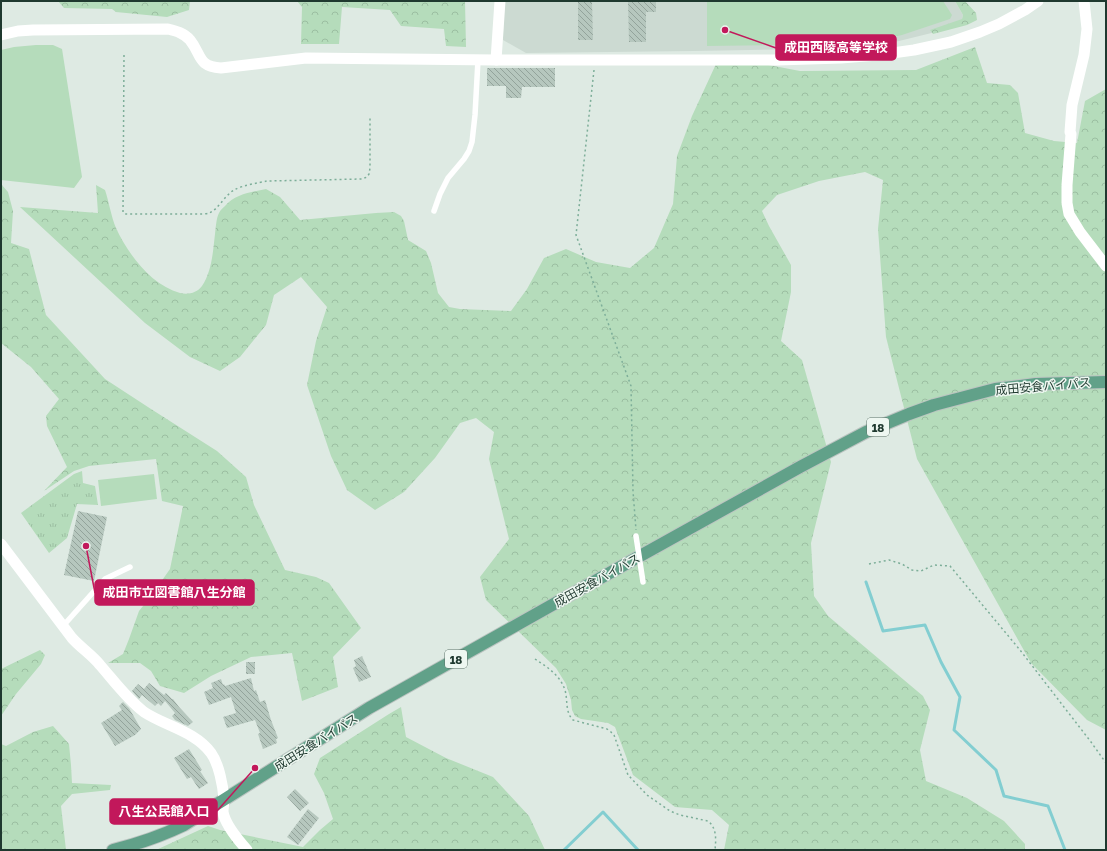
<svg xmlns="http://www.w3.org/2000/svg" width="1107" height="851" font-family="'Golos Text','Noto Sans JP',sans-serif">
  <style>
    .built { fill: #ccdad2 }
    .grass { fill: url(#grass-tufts) }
    .forest { fill: url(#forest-crowns) }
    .garden { fill: #b5dcbb }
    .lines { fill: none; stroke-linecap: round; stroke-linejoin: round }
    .stream { stroke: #83ced1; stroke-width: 3 }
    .building { fill: url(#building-back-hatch) }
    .primary-casing { stroke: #bcc4c1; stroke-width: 14 }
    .path { stroke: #7dae99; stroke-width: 1.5; stroke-dasharray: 2 3; stroke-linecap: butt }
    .service { stroke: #fff; stroke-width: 5.5 }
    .minor { stroke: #fff; stroke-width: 11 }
    .primary { stroke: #61a189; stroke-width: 12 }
    .service-bridge { stroke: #fff; stroke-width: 5.5 }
    .labels { text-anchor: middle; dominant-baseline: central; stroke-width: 3; stroke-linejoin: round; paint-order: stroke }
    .shield { fill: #eef7f1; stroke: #5d7269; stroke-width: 1 }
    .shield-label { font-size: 11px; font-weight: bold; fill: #1f392f }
    .street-label { font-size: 12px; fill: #1f392f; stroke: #eef7f1 }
    .leader { fill: none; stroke: #c2185b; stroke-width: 1.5 }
    .callout-dot { fill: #c2185b; stroke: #eef7f1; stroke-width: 1.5 }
    .callout { fill: #c2185b; stroke: #c2185b; stroke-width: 1.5 }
    .callout-label { font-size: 13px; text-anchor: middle; font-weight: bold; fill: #fff }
  </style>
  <defs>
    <pattern id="grass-tufts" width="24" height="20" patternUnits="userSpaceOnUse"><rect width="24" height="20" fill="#b5dcbb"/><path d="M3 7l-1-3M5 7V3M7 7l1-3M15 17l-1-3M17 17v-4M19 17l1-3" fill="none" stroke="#9bbea1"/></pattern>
    <pattern id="forest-crowns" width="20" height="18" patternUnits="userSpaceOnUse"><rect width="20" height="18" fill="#b5dcbb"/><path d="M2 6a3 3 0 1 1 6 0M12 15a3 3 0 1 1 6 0" fill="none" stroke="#9bbea1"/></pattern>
    <pattern id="building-back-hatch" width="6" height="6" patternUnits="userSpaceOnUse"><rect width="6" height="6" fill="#b6c7be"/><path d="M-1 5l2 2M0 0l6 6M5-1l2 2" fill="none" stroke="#93a39b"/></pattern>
  </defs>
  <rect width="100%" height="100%" fill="#deeae3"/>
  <polygon class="built" points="504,1 955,1 963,15 960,26 899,41 862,48 693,51 526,53 503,40"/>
  <polygon class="grass" points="82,471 83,483 95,486 98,505 77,504 67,538 49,553 21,513 74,474"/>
  <g class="forest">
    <polygon points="58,1 190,1 189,10 167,17 116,12 112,9 64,8"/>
    <polygon points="297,1 465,1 466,47 446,46 444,29 401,26 390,10 342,7 339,44 301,44 302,7"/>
    <polygon points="955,1 965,1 976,13 977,20 967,25 933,34 930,30 962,19 963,15"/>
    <path d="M975,47L987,83L1010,85L1018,93L1025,133L1054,141L1077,143L1085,101L1106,89V730L1087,720L1031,663L917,459L886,337L878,229L883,180L865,172L819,181L777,195L762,211L769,226L791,265V292L781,341L802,360L831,462L811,543L814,596L828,616L923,696L930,710L920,750L926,781L967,798L1004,821L1025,844V850H724L729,825L712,810L675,807L633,775L615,727L608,723L581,719L575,716L572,710L571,700L566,684L556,668L486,600L480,577L509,539L489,459L494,432L476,418L460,423L435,458L404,492L375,510L347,490L331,456L307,385L316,341L327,307L301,277L274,295L266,325L240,357L220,371L190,357L145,323L20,207L98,213L96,185L105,190C109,202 111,216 116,228C128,254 151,285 180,293C188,295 197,293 202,286C212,271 213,251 215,234C216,227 216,219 219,213C220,210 223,208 225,206C235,194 251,192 266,189L280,197L300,220L376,213L394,212L401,216L404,221L408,240L426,251L431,263L438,293L449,307L460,309L511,311L527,289L544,258L566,249L596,262L630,268L654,248L673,204L677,156L692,116L716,64L748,61L800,71L916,70Z"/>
    <polygon points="1,184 8,192 13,211 11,243 29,249 46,315 105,379 151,409 217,451 246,477 254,505 285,570 316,577 329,583 361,628 333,657 338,687 302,701 292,653 251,657 211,676 184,693 160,686 151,671 140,663 108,663 123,654 129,639 139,611 151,596 170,569 183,506 162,501 156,459 89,466 74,471 44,491 67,467 47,426 46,416 59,399 31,367 1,343"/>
    <polygon points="40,650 45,655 41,664 16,694 1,716 1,669"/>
    <polygon points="401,707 406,737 446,758 493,777 529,816 545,850 156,850 208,826 220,830 303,847 320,830 333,819 324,793 314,774 320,758 389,714"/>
    <polygon points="53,726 69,744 71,765 72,783 111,785 110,790 72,794 61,806 66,850 1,850 1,744 6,746 33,732"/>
  </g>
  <g class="garden">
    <polygon points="707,1 943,1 952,15 950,19 902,35 862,44 707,46"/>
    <polygon points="36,45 53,45 62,49 82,177 74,188 1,180 1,50 14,47"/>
    <polygon points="154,474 157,499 101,506 98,480"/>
  </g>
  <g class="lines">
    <g class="stream">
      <polyline points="866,582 883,631 925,625 941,662 960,697 954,730 996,770 1004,796 1048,806 1065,850"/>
      <polyline points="564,850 603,812 638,850"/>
    </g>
  </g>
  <g class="building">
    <polygon points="578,1 592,1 593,40 578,40"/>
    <polygon points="628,1 656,1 656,12 646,12 646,42 629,42"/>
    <polygon points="487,68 555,68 555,87 522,87 521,98 506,98 506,86 487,86"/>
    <polygon points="78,511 107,517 94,581 64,575"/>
    <polygon points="362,656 371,677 359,682 353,668 356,666 354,660"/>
    <rect x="246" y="662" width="9" height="12"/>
    <polygon points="251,678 254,691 256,690 260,702 265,700 271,720 278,738 276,739 277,743 263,749 258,734 260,733 255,720 227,728 223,717 236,713 231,697 209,705 204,692 213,688 211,683 221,679 223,685 224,684 225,686"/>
    <polygon points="149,683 164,695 166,693 172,699 173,699 179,707 193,722 188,726 175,720 172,716 175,713 165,701 161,706 158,703 155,706 142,695 139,699 132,691 138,684 144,689"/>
    <polygon points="123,702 129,708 141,729 135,735 115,746 101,723 122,710 119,706"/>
    <polygon points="189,749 202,770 200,771 208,783 199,789 191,777 187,779 174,758"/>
    <polygon points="295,789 309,803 300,811 287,797"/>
    <polygon points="308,809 319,818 298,845 287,837"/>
  </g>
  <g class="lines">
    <defs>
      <path id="primary" d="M113,850C138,844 161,836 184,825L369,708L561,600L800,467L866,432L909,414L934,405L995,389L1036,384L1106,382"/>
    </defs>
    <use href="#primary" class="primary-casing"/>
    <g class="path">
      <path d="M124,55L123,212L125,214H200C203,214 207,214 209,213C218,210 224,196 234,190C243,185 258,183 267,181L362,179L367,177L369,174L370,168V116"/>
      <polyline points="594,70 576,235 631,386 633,491 636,530"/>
      <polyline points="869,564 889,560 902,564 912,570 921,571 934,565 950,566 1020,650 1091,742 1106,763"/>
      <path d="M535,659C547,667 560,675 565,690C568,701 565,712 573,720L607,729L611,732L614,735L628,775L647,795L670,811L680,815L708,821C717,828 716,840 715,850"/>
    </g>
    <g class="service">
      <polyline points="434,211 440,194 448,178 464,159 469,151 472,142 475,115 478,60"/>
      <polyline points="63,626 105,579 130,567"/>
    </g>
    <g class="minor">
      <polyline points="1084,1 1087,29 1084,55 1072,105 1070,132 1071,134 1067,185 1067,203 1069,214 1080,232 1106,266"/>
      <path d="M1,35L18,31L33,30L168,29C176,31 184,33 190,40C202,55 197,66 221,68L306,58L496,60H778L841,58L878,55L914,50L951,42L980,32L999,24L1025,10L1038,1"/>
      <polyline points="496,60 500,1"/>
      <path d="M1,544L72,638C81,648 92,655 100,665C114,681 127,699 144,712C165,726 195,731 211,753C219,764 223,786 224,799C224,803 223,808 223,812C225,824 239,841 247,850"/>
    </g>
    <use href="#primary" class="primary"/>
    <polyline class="service-bridge" points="636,536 643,582"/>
  </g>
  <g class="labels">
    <g class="shield">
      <rect x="867" y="418" width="22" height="18" rx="3"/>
      <rect x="445" y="650" width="22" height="18" rx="3"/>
    </g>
    <g class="shield-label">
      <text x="878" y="427">18</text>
      <text x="456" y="659">18</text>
    </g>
    <g class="street-label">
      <text transform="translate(1043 386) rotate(-5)">成田安食バイパス</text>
      <text transform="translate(597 580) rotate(-29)">成田安食バイパス</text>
      <text transform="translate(316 742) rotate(-32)">成田安食バイパス</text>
    </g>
  </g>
  <path class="leader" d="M725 30L776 48M86 546L95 593M255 768L217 811"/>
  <g class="callout-dot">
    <circle cx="725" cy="30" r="4"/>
    <circle cx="86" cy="546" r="4"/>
    <circle cx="255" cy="768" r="4"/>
  </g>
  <g class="callout">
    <rect x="776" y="35" width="120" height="25" rx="4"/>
    <rect x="95" y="580" width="159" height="25" rx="4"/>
    <rect x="110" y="799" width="107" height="25" rx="4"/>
  </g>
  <g class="callout-label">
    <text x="836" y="52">成田西陵高等学校</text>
    <text x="174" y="597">成田市立図書館八生分館</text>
    <text x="164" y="816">八生公民館入口</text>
  </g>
  <rect width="1107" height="851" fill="none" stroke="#1f392f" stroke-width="4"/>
</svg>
